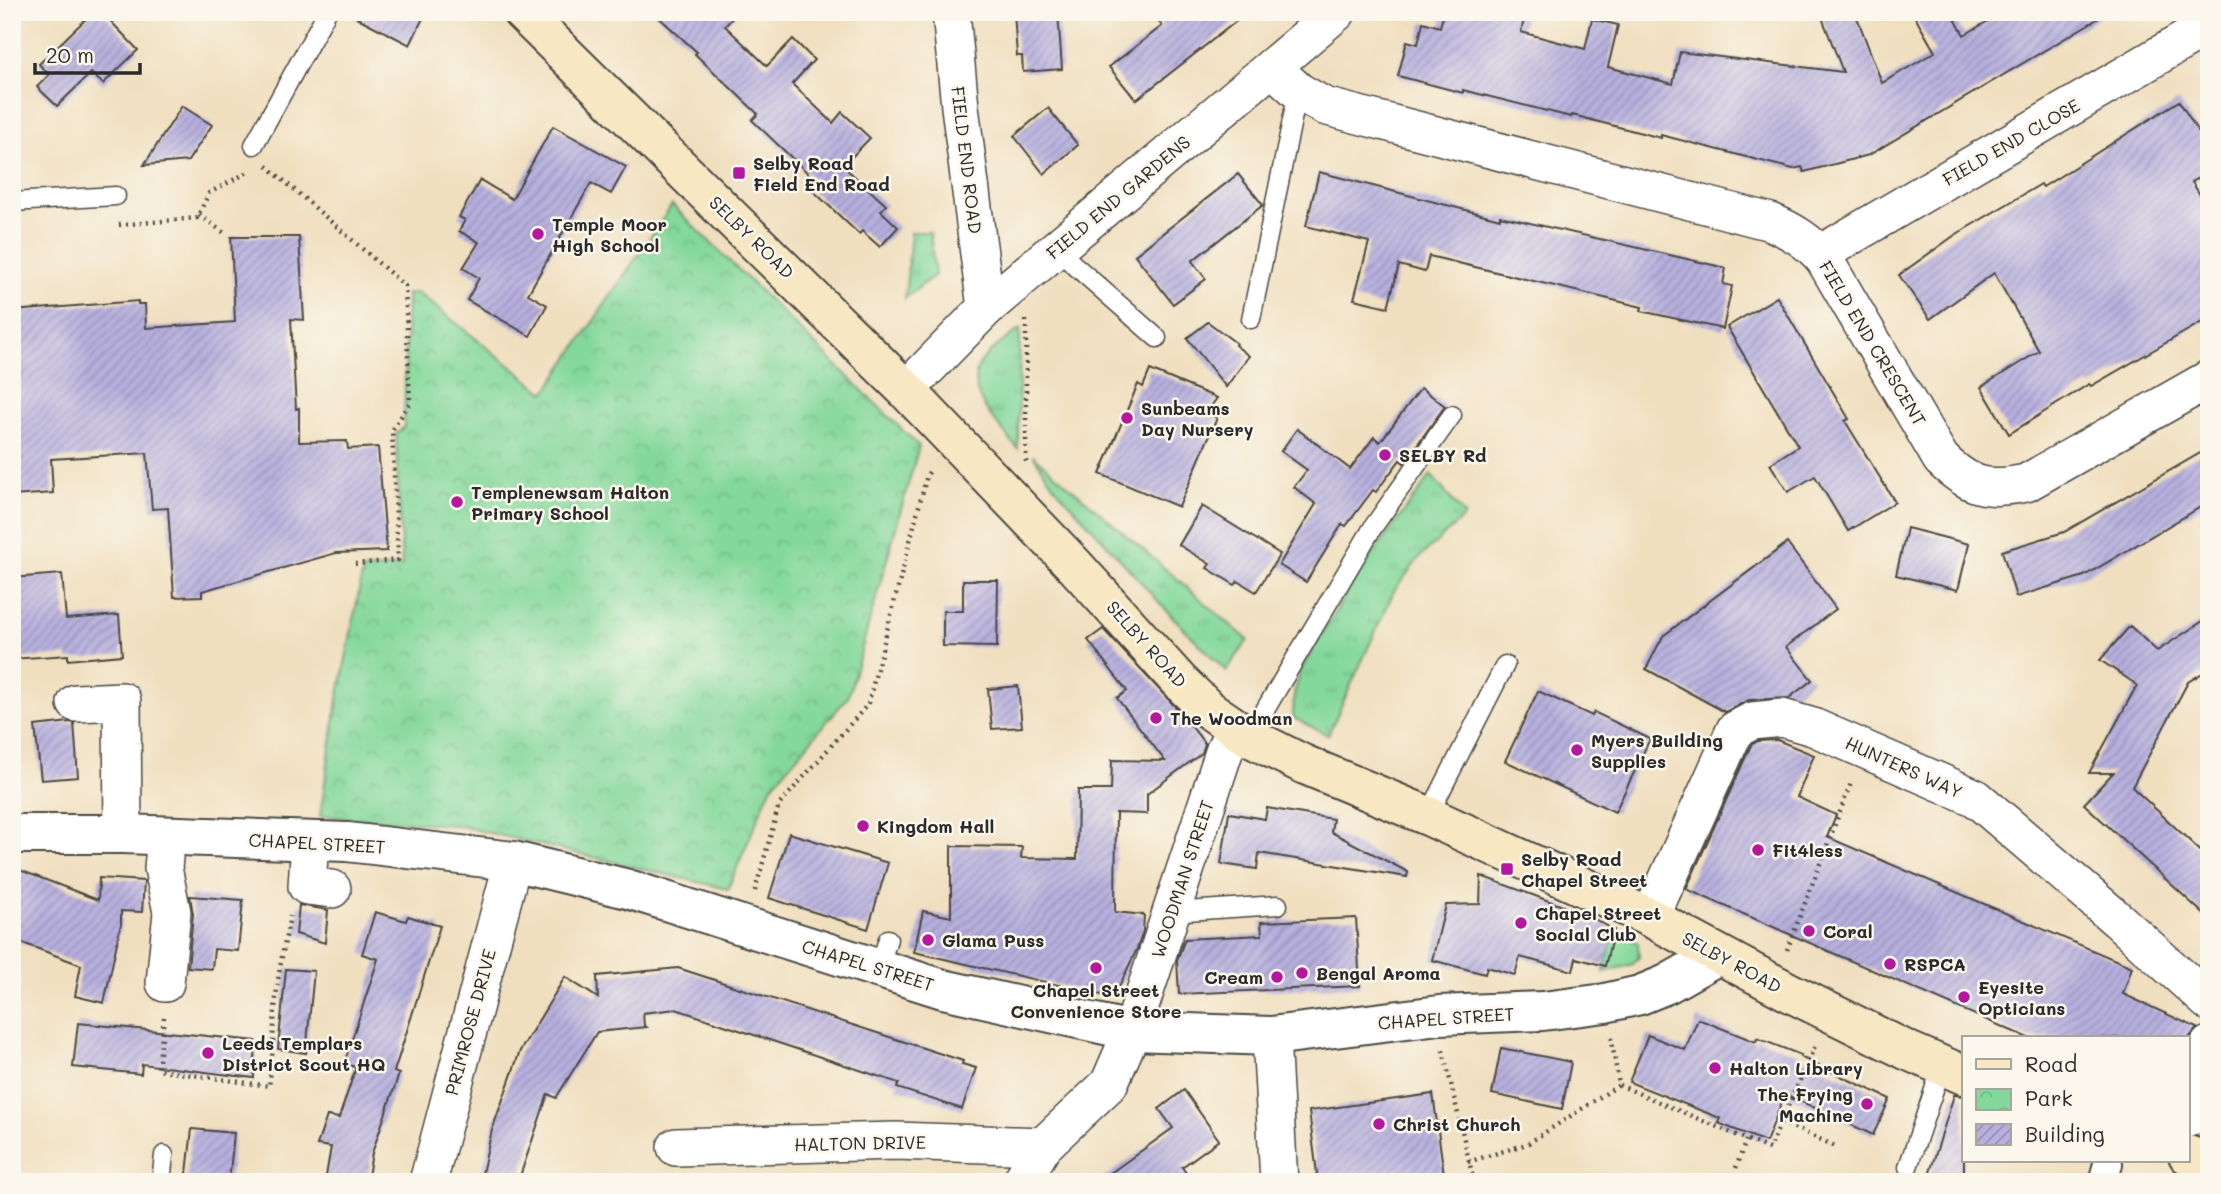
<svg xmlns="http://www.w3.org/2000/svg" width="2221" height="1194" font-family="Mali,sans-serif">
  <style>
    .grass { fill: url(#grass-tufts); stroke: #588263; stroke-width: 2 }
    .park { fill: url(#park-crowns); stroke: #588263; stroke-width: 2 }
    .building { fill: url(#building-hatch) }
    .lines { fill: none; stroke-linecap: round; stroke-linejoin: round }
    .service-casing { stroke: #494641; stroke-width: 21 }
    .pedestrian-casing { stroke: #494641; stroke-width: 32 }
    .minor-casing { stroke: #494641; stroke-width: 40 }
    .tertiary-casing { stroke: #494641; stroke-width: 42 }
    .secondary-casing { stroke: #494641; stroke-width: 42 }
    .path { stroke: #494641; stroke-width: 4.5; stroke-dasharray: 2 5; stroke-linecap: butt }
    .service { stroke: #fff; stroke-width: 18 }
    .pedestrian { stroke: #fff; stroke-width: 28 }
    .minor { stroke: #fff; stroke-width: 37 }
    .tertiary { stroke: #fff; stroke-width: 38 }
    .secondary { stroke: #f7e8c3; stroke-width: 38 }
    .poi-dot { fill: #b5179e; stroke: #fbf7ec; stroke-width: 2.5 }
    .labels { text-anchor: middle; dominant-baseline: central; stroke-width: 5; stroke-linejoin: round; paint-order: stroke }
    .street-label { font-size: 18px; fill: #2b2b2b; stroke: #fbf7ec }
    .poi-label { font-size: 18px; font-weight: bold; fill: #2b2b2b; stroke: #fbf7ec; text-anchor: start }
  </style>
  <defs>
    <pattern id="grass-tufts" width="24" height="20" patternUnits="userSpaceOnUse" patternTransform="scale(1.75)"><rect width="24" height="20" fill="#84d89b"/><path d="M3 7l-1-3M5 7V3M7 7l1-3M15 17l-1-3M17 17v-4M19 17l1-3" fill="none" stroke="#72ba86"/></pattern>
    <pattern id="park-crowns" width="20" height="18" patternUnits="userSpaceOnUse" patternTransform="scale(1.75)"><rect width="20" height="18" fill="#84d89b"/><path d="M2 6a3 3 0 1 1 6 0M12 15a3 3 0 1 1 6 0" fill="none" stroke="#72ba86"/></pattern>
    <pattern id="building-hatch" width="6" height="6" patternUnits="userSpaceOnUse" patternTransform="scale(1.75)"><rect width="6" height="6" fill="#b7b0df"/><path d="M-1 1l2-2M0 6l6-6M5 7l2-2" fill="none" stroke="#958fb5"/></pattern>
  </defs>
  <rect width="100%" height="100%" fill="#fbf7ec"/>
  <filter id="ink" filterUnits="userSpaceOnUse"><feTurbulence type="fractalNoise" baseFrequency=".0143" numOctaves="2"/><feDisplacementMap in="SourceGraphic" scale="14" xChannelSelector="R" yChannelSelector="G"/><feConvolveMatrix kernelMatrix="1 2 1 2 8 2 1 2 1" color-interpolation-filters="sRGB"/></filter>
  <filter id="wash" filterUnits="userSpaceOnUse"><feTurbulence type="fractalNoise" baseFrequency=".00686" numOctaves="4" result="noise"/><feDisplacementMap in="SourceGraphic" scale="28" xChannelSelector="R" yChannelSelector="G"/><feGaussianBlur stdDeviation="1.57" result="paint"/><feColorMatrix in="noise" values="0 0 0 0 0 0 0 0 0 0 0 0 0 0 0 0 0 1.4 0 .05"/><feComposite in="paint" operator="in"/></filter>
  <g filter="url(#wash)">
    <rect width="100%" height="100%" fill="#f0dfbf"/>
    <g class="grass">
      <polygon points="911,232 930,232 935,275 905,298"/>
      <path d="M1020,329L1018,449C999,425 955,386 986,356C996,346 1009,337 1020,329Z"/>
      <polygon points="1033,455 1248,640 1226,671 1167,611 1054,486"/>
      <polygon points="1431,475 1465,516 1419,558 1394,591 1328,735 1293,718 1294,694 1301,670 1358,574"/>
      <polygon points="1614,930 1638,943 1639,957 1633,964 1604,972"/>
    </g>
    <polygon class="park" points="672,205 919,446 848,697 771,787 728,889 456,825 320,816 335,716 363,570 402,566 396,434 404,427 407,294 418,293 545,393"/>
    <g id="blocks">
      <g class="building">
        <polygon points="93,12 102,12 138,50 103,84 91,73 57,106 37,87 49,75 39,64"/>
        <polygon points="346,12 426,12 410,45"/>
        <polygon points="653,12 738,12 725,26 767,66 793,39 814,60 792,84 833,123 842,112 870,138 843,166 886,205 881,211 898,227 880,247 862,231 859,234 809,187 815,180 752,120 758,114 695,54 697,52"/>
        <polygon points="1014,12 1058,12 1062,69 1023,72 1022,56 1017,56"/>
        <polygon points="1151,12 1248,12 1136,100 1109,67 1162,26"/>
        <polygon points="1444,12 1526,12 1521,32 1585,49 1592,19 1618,25 1608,67 1673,84 1680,52 1843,72 1820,12 1855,12 1882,83 1935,52 1912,12 1951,12 1964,35 2004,12 2109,12 1869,155 1804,172 1802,167 1793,169 1661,135 1661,138 1572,115 1571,117 1463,90 1463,93 1398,76 1407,41 1418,44 1423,22 1440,27"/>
        <polygon points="2179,101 2209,149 2209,171 2192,182 2209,209 2209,318 2091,386 2089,384 2009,434 1981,387 2039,351 1994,273 1930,319 1899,275 1955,235 2041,184 2043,187"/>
        <polygon points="182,106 212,125 188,161 144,165"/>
        <polygon points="1048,108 1078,145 1044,174 1014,136"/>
        <polygon points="553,126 626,167 611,194 591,183 528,294 547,305 530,336 467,300 479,278 463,268 479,242 459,231 465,220 459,217 480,180 512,199"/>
        <polygon points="1319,172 1500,219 1500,216 1726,268 1723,284 1732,286 1723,329 1641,311 1642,307 1429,256 1425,272 1399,265 1388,307 1354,299 1369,242 1306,226"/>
        <polygon points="1238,174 1263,205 1192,261 1206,279 1173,304 1135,255"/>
        <polygon points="231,237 299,237 304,320 291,319 296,409 299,408 299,442 347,441 348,449 378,447 387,551 336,553 202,591 202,596 174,597 168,508 152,509 147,453 51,459 53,493 12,496 12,440 16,440 12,397 12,311 138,301 138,304 145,304 146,328 235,322"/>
        <polygon points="1777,297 1849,419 1845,421 1895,502 1848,531 1815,476 1788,492 1770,464 1798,446 1727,327"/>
        <polygon points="1208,322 1236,343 1235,345 1249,356 1226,387 1187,338"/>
        <polygon points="1150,370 1217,398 1206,413 1217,418 1179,507 1100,474 1138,384 1143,387"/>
        <polygon points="1421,388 1445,406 1404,463 1400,460 1376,492 1373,490 1346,526 1342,524 1306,582 1279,565 1316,504 1294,487 1307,470 1281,451 1297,429 1350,469 1374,437 1380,442"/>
        <polygon points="2209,448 2209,502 2084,576 2016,597 2002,551 2064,532"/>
        <polygon points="1202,506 1280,554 1256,592 1238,581 1235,585 1207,568 1210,564 1179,545"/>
        <polygon points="1907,528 1969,544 1958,590 1896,575"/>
        <polygon points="1787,543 1836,609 1786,647 1812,680 1789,698 1749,700 1725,712 1646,669 1663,636"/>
        <polygon points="62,574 66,619 119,615 122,655 68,660 68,655 12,659 12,578"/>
        <polygon points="963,580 998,580 997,647 943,646 943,611 963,611"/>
        <polygon points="2209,617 2209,669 2188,682 2132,787 2209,859 2209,919 2084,804 2113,773 2089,773 2137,685 2100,660 2130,626 2157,651"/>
        <polygon points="1103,629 1182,714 1205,744 1202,753 1147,794 1147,814 1116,813 1115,912 1144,915 1143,931 1137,949 1118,989 1106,996 914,952 923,911 951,917 951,846 1022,847 1021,858 1077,859 1078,790 1111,790 1112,760 1165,761 1117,698 1127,691 1088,640"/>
        <polygon points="1018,686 1022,727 992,729 988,689"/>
        <polygon points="1538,691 1592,716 1594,712 1650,739 1615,812 1505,761"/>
        <polygon points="70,722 74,723 78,777 41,780 35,726"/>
        <polygon points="1777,740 1814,755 1797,797 1836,815 1827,837 2132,967 2123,994 2197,1028 2189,1038 2028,1038 1686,889 1751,745 1758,741"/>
        <polygon points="1267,808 1333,819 1331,832 1408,872 1407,877 1259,853 1257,869 1221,864 1229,813 1265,819"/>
        <polygon points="789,833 888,863 868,929 769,898"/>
        <polygon points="12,867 98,900 99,878 144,881 142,912 121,911 121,924 104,1003 75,996 81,965 12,939"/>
        <polygon points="1481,876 1587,915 1614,930 1605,966 1576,958 1573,971 1520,957 1515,975 1487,967 1485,974 1432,960 1446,905 1480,904"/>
        <polygon points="190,896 243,900 238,951 214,949 212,969 188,967 193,914"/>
        <polygon points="299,905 328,910 325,943 296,934"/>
        <polygon points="375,912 406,921 408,916 440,926 394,1072 399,1074 372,1153 367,1182 325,1182 331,1147 317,1145 327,1116 339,1118 356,1067 344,1064 378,959 362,954"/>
        <polygon points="1356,918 1360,986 1179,994 1177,960 1185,939 1262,935 1261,922"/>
        <polygon points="678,968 963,1061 962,1064 976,1068 962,1109 897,1088 899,1083 676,1009 643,1013 644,1026 646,1027 597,1032 556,1098 548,1094 518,1182 480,1182 492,1130 520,1051 565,977 598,998 597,976"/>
        <polygon points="286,969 314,971 306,1053 278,1049"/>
        <polygon points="1698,1019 1756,1042 1757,1038 1801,1055 1800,1057 1890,1099 1873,1135 1785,1094 1766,1142 1718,1123 1720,1118 1629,1082 1648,1035 1685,1050"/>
        <polygon points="78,1023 256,1041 254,1078 142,1064 141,1074 73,1067"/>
        <polygon points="1501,1048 1571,1062 1562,1109 1492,1094"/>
        <polygon points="1184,1090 1219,1140 1182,1167 1192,1182 1098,1182 1173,1128 1159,1109"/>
        <polygon points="1433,1094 1445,1182 1318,1182 1309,1111"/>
        <polygon points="1954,1095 1964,1096 1964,1182 1927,1182"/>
        <polygon points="192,1129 234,1133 229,1182 186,1182"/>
      </g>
    </g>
  </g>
  <g filter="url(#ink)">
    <use href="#blocks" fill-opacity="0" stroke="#494641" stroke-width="2"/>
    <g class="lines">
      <defs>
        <g id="service">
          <polyline points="254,145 327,12"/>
          <polyline points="12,202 116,196"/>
          <polyline points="1056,249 1157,338"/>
          <polyline points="1251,319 1298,91"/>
          <polyline points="1249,737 1373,527 1452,415"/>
          <polyline points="1428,816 1505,665"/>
          <polyline points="1171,912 1278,905"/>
          <polyline points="879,969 888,939"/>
          <polyline points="1908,1167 1942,1066"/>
          <polyline points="161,1182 164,1155"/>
        </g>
        <polyline id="pedestrian" points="2103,1182 2108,1164"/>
        <g id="minor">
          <polyline points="951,12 960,107 986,308"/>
          <path d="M1272,67L1298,91L1324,106L1771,222C1792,231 1809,241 1824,259L1941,459C1970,487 1987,491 2026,483L2209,379"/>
          <polyline points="1820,254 2202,30"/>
          <polyline points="906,390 986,308 1337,12"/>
          <polyline points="76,703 122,701 123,834"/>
          <polyline points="310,841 307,886 332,889"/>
          <polyline points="1650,918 1735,730 1752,721 1782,718 1813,727 1976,798 2118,920 2209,1002"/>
          <polyline points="165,983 172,912 163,868 166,836"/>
          <polyline points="1271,1036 1279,1182"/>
          <polyline points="2188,1118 2209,1045"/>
          <polyline points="676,1147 896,1141 1043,1146"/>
          <polyline points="428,1182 513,861"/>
          <polyline points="1021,1182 1043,1146 1109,1084 1132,1031 1225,749 1235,728"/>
        </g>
        <polyline id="tertiary" points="12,834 123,834 347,842 513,861 628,889 943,989 1132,1031 1271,1036 1439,1015 1543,1011 1605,1003 1640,995 1667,984 1718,955"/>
        <g id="secondary">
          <polyline points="522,12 906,390 1075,566 1179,681 1208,709 1249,737 1303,764 1428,816 1653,919 1787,991 1906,1050 1964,1075"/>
          <polyline points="2188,1155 2209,1162"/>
        </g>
      </defs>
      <use href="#service" class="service-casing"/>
      <use href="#pedestrian" class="pedestrian-casing"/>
      <use href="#minor" class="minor-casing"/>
      <use href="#tertiary" class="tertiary-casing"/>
      <use href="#secondary" class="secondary-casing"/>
      <g class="path">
        <polyline points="267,166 405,286 410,403 392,430 398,560 355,564"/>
        <polyline points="199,215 226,234"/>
        <polyline points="119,225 197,218 209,193 250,171"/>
        <polyline points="1026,462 1026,320"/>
        <polyline points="755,891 779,805 868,704 927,475 931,469"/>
        <polyline points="1787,950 1851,783"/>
        <path d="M164,1017L158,1070L269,1086C274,1051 273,1016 278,981C281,959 286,937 290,916"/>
        <polyline points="1443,1050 1474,1182"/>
        <polyline points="1619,1085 1769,1149 1815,1046"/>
        <polyline points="1781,1122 1837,1147"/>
        <polyline points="1468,1162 1527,1144 1619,1085 1611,1037"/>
        <polyline points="1736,1168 1746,1140"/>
      </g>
      <use href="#service" class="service"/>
      <use href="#pedestrian" class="pedestrian"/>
      <use href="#minor" class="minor"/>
      <use href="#tertiary" class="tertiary"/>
      <use href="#secondary" class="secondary"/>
    </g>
  </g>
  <g class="poi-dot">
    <rect x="732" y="166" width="14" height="14" rx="3.5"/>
    <circle cx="538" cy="234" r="7"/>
    <circle cx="1127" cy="418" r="7"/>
    <circle cx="1385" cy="455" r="7"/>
    <circle cx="457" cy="502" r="7"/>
    <circle cx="1156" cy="718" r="7"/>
    <circle cx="1577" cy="750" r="7"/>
    <circle cx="863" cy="826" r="7"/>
    <circle cx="1758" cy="850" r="7"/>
    <rect x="1500" y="862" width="14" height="14" rx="3.5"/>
    <circle cx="1521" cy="923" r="7"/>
    <circle cx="1809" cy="931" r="7"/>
    <circle cx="928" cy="940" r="7"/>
    <circle cx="1890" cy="964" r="7"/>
    <circle cx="1096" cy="968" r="7"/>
    <circle cx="1302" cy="973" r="7"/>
    <circle cx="1277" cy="977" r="7"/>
    <circle cx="1964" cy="997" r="7"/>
    <circle cx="208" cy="1053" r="7"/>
    <circle cx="1715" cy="1068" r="7"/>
    <circle cx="1867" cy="1104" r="7"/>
    <circle cx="1379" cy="1124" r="7"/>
  </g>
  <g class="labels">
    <g class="street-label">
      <text transform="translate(2011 142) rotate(-30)">FIELD END CLOSE</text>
      <text transform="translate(967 160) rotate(83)">FIELD END ROAD</text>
      <text transform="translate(1118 197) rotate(-40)">FIELD END GARDENS</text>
      <text transform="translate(752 237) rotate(44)">SELBY ROAD</text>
      <text transform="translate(1873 343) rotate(59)">FIELD END CRESCENT</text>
      <text transform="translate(1147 644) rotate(48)">SELBY ROAD</text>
      <text transform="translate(1904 767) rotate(24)">HUNTERS WAY</text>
      <text transform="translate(317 843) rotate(3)">CHAPEL STREET</text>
      <text transform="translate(1182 879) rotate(-72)">WOODMAN STREET</text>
      <text transform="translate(1732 962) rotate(28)">SELBY ROAD</text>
      <text transform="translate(868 965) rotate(17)">CHAPEL STREET</text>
      <text transform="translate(1446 1018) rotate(-4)">CHAPEL STREET</text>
      <text transform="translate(470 1022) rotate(-75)">PRIMROSE DRIVE</text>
      <text transform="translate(860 1143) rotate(-1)">HALTON DRIVE</text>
    </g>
    <g class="poi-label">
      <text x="753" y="163">Selby Road<tspan x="753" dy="21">Field End Road</tspan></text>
      <text x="552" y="224">Temple Moor<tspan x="552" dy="21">High School</tspan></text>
      <text x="1141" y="408">Sunbeams<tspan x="1141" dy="21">Day Nursery</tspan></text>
      <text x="1399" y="455">SELBY Rd</text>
      <text x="471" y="492">Templenewsam Halton<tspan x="471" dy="21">Primary School</tspan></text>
      <text x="1170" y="718">The Woodman</text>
      <text x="1591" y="740">Myers Building<tspan x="1591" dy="21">Supplies</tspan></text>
      <text x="877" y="826">Kingdom Hall</text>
      <text x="1772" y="850">Fit4less</text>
      <text x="1521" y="859">Selby Road<tspan x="1521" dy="21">Chapel Street</tspan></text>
      <text x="1535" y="913">Chapel Street<tspan x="1535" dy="21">Social Club</tspan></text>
      <text x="1823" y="931">Coral</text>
      <text x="942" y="940">Glama Puss</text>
      <text x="1904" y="964">RSPCA</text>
      <text x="1316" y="973">Bengal Aroma</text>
      <text x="1263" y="977" text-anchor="end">Cream</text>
      <text x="1978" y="987">Eyesite<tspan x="1978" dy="21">Opticians</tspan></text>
      <text x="1096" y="990" text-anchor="middle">Chapel Street<tspan x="1096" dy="21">Convenience Store</tspan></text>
      <text x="222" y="1043">Leeds Templars<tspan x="222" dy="21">District Scout HQ</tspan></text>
      <text x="1729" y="1068">Halton Library</text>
      <text x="1853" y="1094" text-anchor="end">The Frying<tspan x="1853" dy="21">Machine</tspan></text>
      <text x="1393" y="1124">Christ Church</text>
    </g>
  </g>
  <rect width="2221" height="1194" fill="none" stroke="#fbf7ec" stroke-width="42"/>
  <rect x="1962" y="1036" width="228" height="126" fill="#fbf7ec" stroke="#a8a59f" stroke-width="2"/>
  <rect x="1976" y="1059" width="35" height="10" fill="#f7e8c3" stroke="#a8a59f" stroke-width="2"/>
  <text x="2025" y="1072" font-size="21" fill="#2b2b2b">Road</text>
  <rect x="1976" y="1089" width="35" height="21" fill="url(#park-crowns)" stroke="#a8a59f" stroke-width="2"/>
  <text x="2025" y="1106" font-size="21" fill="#2b2b2b">Park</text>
  <rect x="1976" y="1124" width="35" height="21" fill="url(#building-hatch)" stroke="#a8a59f" stroke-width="2"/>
  <text x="2025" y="1142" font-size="21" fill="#2b2b2b">Building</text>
  <path d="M35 63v10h105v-10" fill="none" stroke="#2b2b2b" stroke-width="3.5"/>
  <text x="46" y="63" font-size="21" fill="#2b2b2b" stroke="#fbf7ec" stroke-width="5" paint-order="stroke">20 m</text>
</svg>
